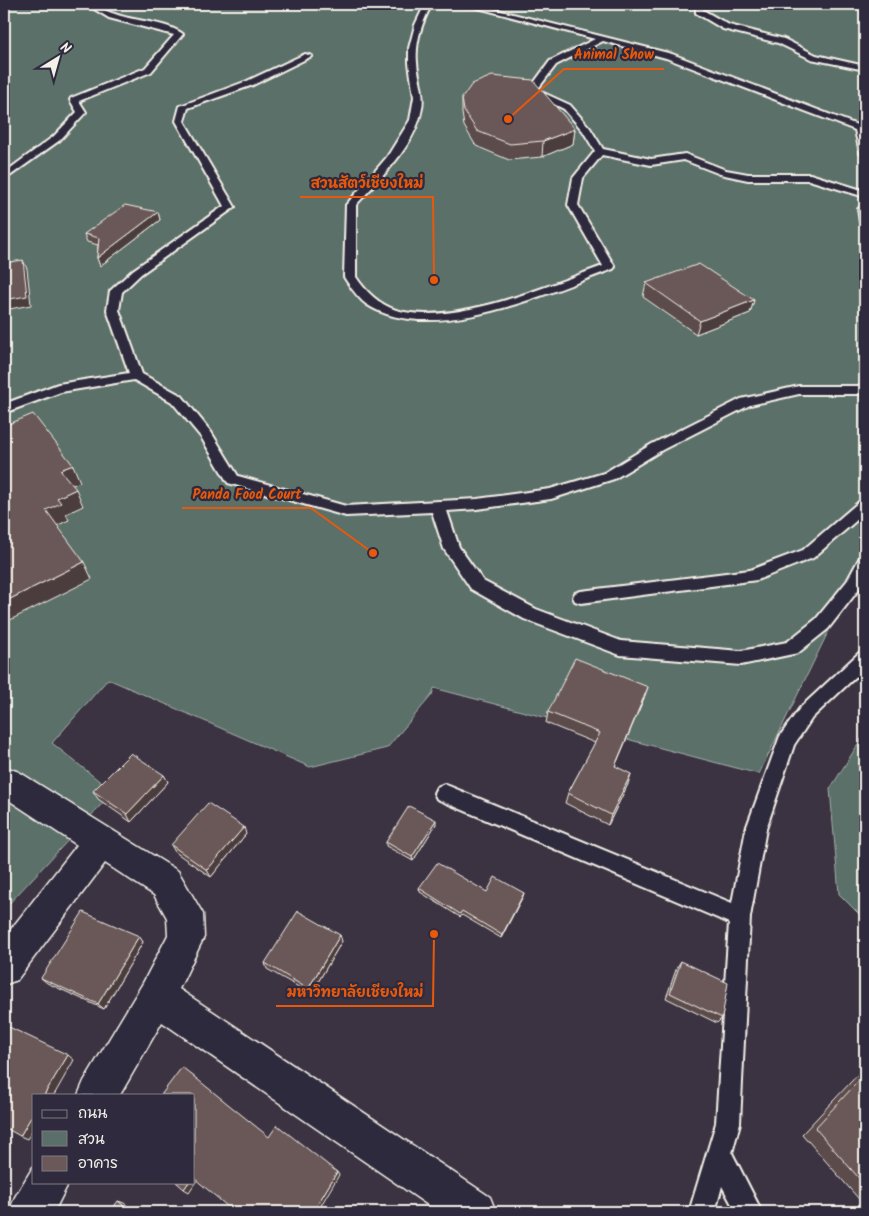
<svg xmlns="http://www.w3.org/2000/svg" width="869" height="1216" font-family="Kalam,'Playpen Sans Thai',sans-serif">
  <style>
    .green { fill: #5a6f69; stroke: #a7b0a8 }
    .lines { fill: none; stroke-linecap: round; stroke-linejoin: round }
    .lane-casing { stroke: #f4f1e8; stroke-width: 4 }
    .street-casing { stroke: #f4f1e8; stroke-width: 3 }
    .lane { fill: #2f2a3d; fill-rule: evenodd }
    .street { fill: #2f2a3d; fill-rule: evenodd }
    .wall { fill: #5c4c4c; stroke: #f4f1e8 }
    .shaded-wall { fill: #4b3e3e; stroke: #f4f1e8 }
    .building { fill: #6b5858; stroke: #f4f1e8 }
    .leader { fill: none; stroke: #e8590c; stroke-width: 2 }
    .callout-dot { fill: #e8590c; stroke: #2f2a3d; stroke-width: 2 }
    .callout-label { font-size: 14px; text-anchor: middle; font-weight: bold; fill: #e8590c; stroke: #2f2a3d; stroke-width: 4.5; stroke-linejoin: round; paint-order: stroke }
  </style>
  <rect width="100%" height="100%" fill="#3b3342"/>
  <filter id="ink" filterUnits="userSpaceOnUse"><feTurbulence type="fractalNoise" baseFrequency=".02" numOctaves="2"/><feDisplacementMap in="SourceGraphic" scale="10" xChannelSelector="R" yChannelSelector="G"/><feConvolveMatrix kernelMatrix="1 2 1 2 8 2 1 2 1" color-interpolation-filters="sRGB"/></filter>
  <g filter="url(#ink)">
    <g class="green">
      <polygon points="4,4 865,4 865,556 759,774 434,688 432,695 387,748 310,767 108,679 52,743 113,792 4,909"/>
      <polygon points="865,733 865,920 839,894 830,789"/>
    </g>
    <g class="lines">
      <defs>
        <g id="lane">
          <path d="M86,4C97,4 104,11 115,14C136,22 165,21 183,34L151,72L79,101L86,112L60,140L4,180V173L54,136L77,112L70,100L71,98L145,68L174,35L109,18Z"/>
          <path d="M425,4H432C422,22 415,42 417,63C418,78 425,93 422,108C416,146 380,178 356,205V277C366,292 379,304 396,310C453,327 549,285 603,266L568,205L573,178L595,151L583,131L564,109L528,91L550,61L595,39L463,4H473L672,54L865,128V156L860,153L855,130L666,58L603,41L556,65L537,90L570,105L590,128L603,149L651,159L685,154L726,170L748,174H810L865,191V197L809,180H748L720,174L684,160L651,165L602,155L583,178L578,205L615,267L613,269C547,293 431,347 366,304C357,297 350,286 344,277L346,205L387,157L410,120L414,97L409,63V48L415,25Z"/>
          <polygon points="696,4 703,4 703,10 729,25 784,39 816,55 865,66 865,70 811,59 778,43 723,29 696,13"/>
          <polygon points="305,54 312,56 253,85 188,108 184,121 235,207 141,274 122,292 119,310 142,374 182,396 211,432 238,476 346,506 477,499 550,489 604,473 652,444 741,399 799,386 865,386 865,394 799,394 750,405 662,450 614,479 551,499 477,509 447,511 459,547 483,581 536,609 621,641 741,651 787,642 816,619 847,581 860,557 865,555 865,576 859,589 828,629 798,653 741,665 620,655 524,619 471,589 444,549 432,512 346,516 228,483 201,437 172,402 134,380 61,392 4,413 4,404 58,384 129,373 107,310 110,291 133,270 224,206 176,121 180,106 247,81"/>
          <polygon points="865,203 865,225 860,222 858,209"/>
          <polygon points="865,500 865,513 813,558 757,580 581,603 575,601 573,597 575,593 581,591 750,570 803,550 860,501"/>
          <polygon points="865,651 865,668 812,718 794,745 766,829 750,917 740,1123 732,1153 762,1212 736,1212 722,1186 715,1212 689,1212 716,1123 729,923 437,799 434,793 437,787 444,784 732,903 746,829 780,736 800,708 859,653"/>
        </g>
        <g id="street">
          <polygon points="8,768 19,772 178,871 203,914 204,937 179,989 490,1197 496,1212 438,1212 162,1022 120,1095 78,1095 84,1081 143,983 168,935 167,918 154,895 105,863 17,980 4,985 4,938 77,845 4,797 4,769"/>
          <polygon points="33,1167 34,1182 69,1182 54,1212 9,1212 15,1197"/>
        </g>
      </defs>
      <use href="#lane" class="lane-casing"/>
      <use href="#street" class="street-casing"/>
      <use href="#lane" class="lane"/>
      <use href="#street" class="street"/>
    </g>
    <g class="wall">
      <polygon points="462,98 575,129 573,144 542,157 509,160 476,146 464,126 462,113"/>
      <polygon points="158,212 160,220 100,266 97,258 98,245 87,242 84,234"/>
      <polygon points="646,283 754,300 750,313 696,334 643,297"/>
      <polygon points="644,698 615,766 628,784 608,825 565,803 568,793 595,743 546,723 548,712"/>
      <polygon points="164,775 168,782 131,822 98,799 93,791"/>
      <polygon points="436,824 413,861 386,846 386,842"/>
      <polygon points="246,834 211,877 175,852 171,845"/>
      <polygon points="419,888 487,892 524,893 523,896 501,938 462,915 460,917 420,892"/>
      <polygon points="139,936 143,942 104,1009 47,983 41,978"/>
      <polygon points="342,941 311,994 267,969 265,963"/>
      <polygon points="681,961 722,1018 717,1023 666,998 677,967"/>
      <polygon points="865,1067 865,1206 802,1134"/>
    </g>
    <g class="shaded-wall">
      <polygon points="575,129 573,144 542,157 543,141"/>
      <polygon points="158,212 160,220 100,266 97,258"/>
      <polygon points="23,260 27,269 31,305 4,310 4,300"/>
      <polygon points="754,300 750,313 696,334 700,321"/>
      <polygon points="73,465 80,482 68,487 60,470"/>
      <polygon points="76,489 83,506 66,514 69,520 54,527 46,510 57,498"/>
      <polygon points="84,562 92,579 4,623 4,602"/>
      <polygon points="648,687 644,698 611,776 615,766"/>
      <polygon points="631,774 628,784 608,825 611,815"/>
      <polygon points="164,775 168,782 131,822 127,814"/>
      <polygon points="436,820 436,824 413,861 412,857"/>
      <polygon points="244,827 246,834 211,877 207,870"/>
      <polygon points="524,893 523,896 501,938 502,935"/>
      <polygon points="340,935 342,941 311,994 308,989"/>
      <polygon points="139,936 143,942 104,1009 98,1004"/>
      <polygon points="68,1055 74,1060 54,1095 44,1095"/>
      <polygon points="34,1112 34,1128 27,1139 20,1136"/>
      <polygon points="337,1172 339,1175 317,1212 313,1212"/>
      <polygon points="194,1178 197,1180 189,1192 184,1189 189,1182 194,1182"/>
      <polygon points="118,1201 124,1203 135,1212 131,1212"/>
    </g>
    <g class="building">
      <polygon points="492,76 533,80 575,129 543,141 510,144 477,131 464,111 462,98 472,84"/>
      <polygon points="125,205 158,212 97,258 99,238 84,234"/>
      <polygon points="23,260 27,296 4,300 4,263"/>
      <polygon points="699,264 754,300 700,321 646,283"/>
      <polygon points="33,414 73,465 60,470 76,489 57,498 61,503 46,510 84,562 4,602 4,426"/>
      <polygon points="575,658 648,687 615,766 631,774 611,815 568,793 600,733 548,712"/>
      <polygon points="131,753 164,775 127,814 93,791"/>
      <polygon points="208,803 244,827 207,870 171,845"/>
      <polygon points="409,806 436,820 412,857 386,842"/>
      <polygon points="437,863 487,892 495,877 524,893 502,935 462,911 460,914 419,888"/>
      <polygon points="298,911 340,935 308,989 265,963"/>
      <polygon points="83,912 139,936 98,1004 41,978"/>
      <polygon points="681,961 728,983 722,1018 670,993"/>
      <polygon points="9,1027 68,1055 44,1095 34,1095 34,1112 20,1136 4,1127 4,1035"/>
      <polygon points="182,1067 269,1137 277,1125 337,1172 313,1212 234,1212 194,1178 194,1095 161,1095"/>
      <polygon points="865,1074 865,1185 815,1128"/>
      <polygon points="176,1182 189,1182 184,1189"/>
      <polygon points="118,1201 131,1212 110,1212"/>
    </g>
  </g>
  <path class="leader" d="M508 119L564 69H664M434 280L433 197H300M373 553L311 508H182M434 934L433 1006H276"/>
  <g class="callout-dot">
    <circle cx="508" cy="119" r="5"/>
    <circle cx="434" cy="280" r="5"/>
    <circle cx="373" cy="553" r="5"/>
    <circle cx="434" cy="934" r="5"/>
  </g>
  <g class="callout-label">
    <text x="614" y="59">Animal Show</text>
    <text x="367" y="188">สวนสัตว์เชียงใหม่</text>
    <text x="247" y="499">Panda Food Court</text>
    <text x="355" y="997">มหาวิทยาลัยเชียงใหม่</text>
  </g>
  <rect width="869" height="1216" fill="none" stroke="#2f2a3d" stroke-width="20"/>
  <rect x="10" y="10" width="849" height="1196" fill="none" stroke="#f4f1e8" stroke-width="2" filter="url(#ink)"/>
  <rect x="32" y="1094" width="162" height="90" fill="#2f2a3d" stroke="#7e7a81"/>
  <rect x="42" y="1110" width="25" height="8" fill="#2f2a3d" stroke="#7e7a81"/>
  <text x="78" y="1118" font-size="15" fill="#f4f1e8">ถนน</text>
  <rect x="42" y="1131" width="25" height="15" fill="#5a6f69" stroke="#7e7a81"/>
  <text x="78" y="1144" font-size="15" fill="#f4f1e8">สวน</text>
  <rect x="42" y="1156" width="25" height="15" fill="#6b5858" stroke="#7e7a81"/>
  <text x="78" y="1168" font-size="15" fill="#f4f1e8">อาคาร</text>
  <g transform="translate(58 58) rotate(37)" stroke="#2f2a3d" stroke-width="4" paint-order="stroke">
  <path d="M0-4L9 19L0 12L-9 19Z" fill="#f4f1e8"/>
  <text y="-8" font-size="14" font-weight="bold" text-anchor="middle" fill="#f4f1e8">N</text>
  </g>
</svg>
